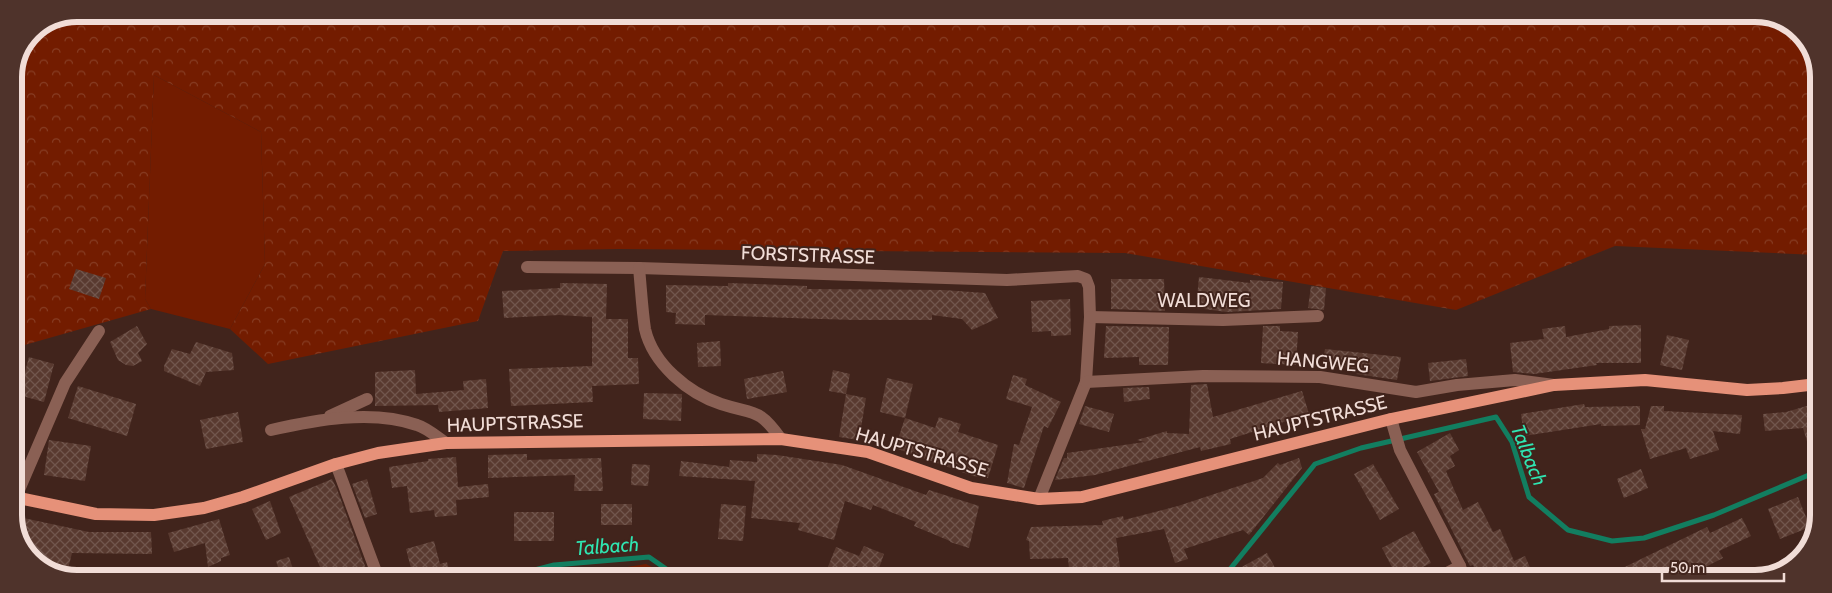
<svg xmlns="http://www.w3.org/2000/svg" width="1832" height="593" font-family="Cabin,sans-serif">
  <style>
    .grass { fill: #731c00 }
    .forest { fill: url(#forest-crowns) }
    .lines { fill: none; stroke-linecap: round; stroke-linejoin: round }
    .stream { stroke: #127e60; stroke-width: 5 }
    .building { fill: url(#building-cross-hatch) }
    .minor { stroke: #8a6054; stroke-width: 12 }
    .major { stroke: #e69179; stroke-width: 12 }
    .labels { text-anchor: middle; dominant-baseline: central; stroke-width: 4; stroke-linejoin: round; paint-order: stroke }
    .street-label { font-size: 19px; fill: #f1ddd7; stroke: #41241c }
    .water-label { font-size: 20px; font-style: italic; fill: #2fe6b2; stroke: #41241c }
    .rim { fill: none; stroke: #f1ddd7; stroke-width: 6 }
  </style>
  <defs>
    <pattern id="forest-crowns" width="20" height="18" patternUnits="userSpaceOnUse" patternTransform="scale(1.25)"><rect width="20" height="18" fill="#731c00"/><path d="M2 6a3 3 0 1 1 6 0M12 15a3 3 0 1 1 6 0" fill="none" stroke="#873d24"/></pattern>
    <pattern id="building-cross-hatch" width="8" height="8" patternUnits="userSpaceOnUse" patternTransform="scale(1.25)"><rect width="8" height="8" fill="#593a30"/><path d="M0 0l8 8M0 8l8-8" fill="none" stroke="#71564d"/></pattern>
  </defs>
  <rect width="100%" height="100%" fill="#41241c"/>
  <g class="grass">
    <polygon points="154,75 261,132 265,264 230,329 151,309 145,299"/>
    <polygon points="646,564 673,578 559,578"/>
  </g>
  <polygon class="forest" points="77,14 1771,16 1805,38 1818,73 1817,255 1615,246 1456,310 1125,253 619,249 503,251 478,321 268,364 230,329 265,264 261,132 154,75 145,299 151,309 21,346 14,351 14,77 33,32"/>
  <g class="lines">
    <g class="stream">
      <polyline points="503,578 554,565 649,557 672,573 710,578"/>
      <polyline points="1222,579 1315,464 1361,448 1496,417 1512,442 1529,497 1568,530 1612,541 1644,538 1714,515 1816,472"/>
    </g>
  </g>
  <g class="building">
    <polygon points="76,269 106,278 99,299 69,289"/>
    <polygon points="1199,277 1250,283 1250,280 1283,282 1281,309 1227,312 1196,308"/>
    <polygon points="1111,279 1164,279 1165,311 1111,309"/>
    <polygon points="560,283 607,284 606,319 628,319 628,358 638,358 639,384 592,386 593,402 511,406 509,369 592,366 592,317 559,315 504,318 502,291 560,288"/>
    <polygon points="728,283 807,286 807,289 944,290 985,293 998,318 972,330 962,319 932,315 932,320 852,320 705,315 705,325 675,324 676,313 666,312 666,285 728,286"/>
    <polygon points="1311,286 1326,288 1324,310 1308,308"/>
    <polygon points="1070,299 1071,335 1051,336 1051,331 1032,332 1031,301"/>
    <polygon points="1641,325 1641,363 1596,363 1597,365 1534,374 1513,372 1510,343 1544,339 1542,329 1565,326 1566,337 1609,329 1609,326"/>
    <polygon points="137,326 147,344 138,353 142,361 133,366 126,365 118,360 110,342"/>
    <polygon points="1106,326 1169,327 1168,365 1139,365 1139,357 1104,358"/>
    <polygon points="1263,326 1280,326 1280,331 1298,332 1296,365 1261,363"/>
    <polygon points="1667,335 1689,340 1682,370 1660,365"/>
    <polygon points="720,341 721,366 698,367 697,343"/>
    <polygon points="196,342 232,353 234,370 206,372 200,386 164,371 164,366 172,349 190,354"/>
    <polygon points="1325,349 1401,357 1397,380 1356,374 1374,369 1322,366"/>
    <polygon points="29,357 54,364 44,402 19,395"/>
    <polygon points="1466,359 1468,376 1430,381 1428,363"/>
    <polygon points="415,370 416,394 464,390 463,381 486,379 488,408 439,412 438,405 375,406 375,372"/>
    <polygon points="833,370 850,374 846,394 829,391"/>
    <polygon points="783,371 787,392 747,399 744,379"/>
    <polygon points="1013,375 1027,379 1025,385 1061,402 1048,428 1044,426 1024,488 1007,483 1014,444 1019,445 1032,407 1006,399"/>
    <polygon points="887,378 913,384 905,418 880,412"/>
    <polygon points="1207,384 1213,417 1302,391 1309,414 1230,439 1231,444 1201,451 1200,447 1095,475 1055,480 1064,458 1067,458 1067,453 1145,442 1137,440 1167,431 1167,433 1189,434 1191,385"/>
    <polygon points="78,386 136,404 127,436 68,418"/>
    <polygon points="1149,387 1150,399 1124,402 1123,388"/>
    <polygon points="644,393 682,394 681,421 643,419"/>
    <polygon points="846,394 866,398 859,440 839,437"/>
    <polygon points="1817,403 1816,462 1813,462 1803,428 1765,431 1763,414 1786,412"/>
    <polygon points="1584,404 1585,407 1640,406 1640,425 1601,426 1601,424 1524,436 1521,414"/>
    <polygon points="1085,406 1114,414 1109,432 1079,424"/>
    <polygon points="1651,406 1664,406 1664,411 1742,415 1740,434 1713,431 1719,450 1690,459 1686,448 1650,459 1641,429 1645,429"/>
    <polygon points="238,412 243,442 206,449 200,420"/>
    <polygon points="939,417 961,424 958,432 998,445 988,478 973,476 895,448 905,418 935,428"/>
    <polygon points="1450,433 1459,450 1450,456 1455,466 1446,471 1463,510 1478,502 1493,532 1500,529 1514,561 1525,556 1535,579 1480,579 1473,565 1470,566 1434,494 1439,492 1417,452"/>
    <polygon points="49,440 91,446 85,481 44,475"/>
    <polygon points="527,454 527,460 601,458 603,491 574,491 575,475 488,478 488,455"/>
    <polygon points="757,454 777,455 842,465 926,495 929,490 979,506 969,548 950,542 950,541 914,526 916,522 873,505 871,510 845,501 834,540 798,530 800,523 751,518 755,481 679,476 681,461 729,467 730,460 757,462"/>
    <polygon points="456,457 458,487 488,484 489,497 456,500 457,515 435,517 434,510 410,513 407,486 392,488 389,467 428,461 428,459"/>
    <polygon points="1299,458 1302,468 1249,535 1243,530 1184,549 1188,559 1175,563 1164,529 1116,538 1120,567 1069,569 1068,558 1030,559 1029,541 1026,540 1031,527 1103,525 1102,521 1123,516 1124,520 1178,506 1263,478 1278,463 1280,465"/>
    <polygon points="632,464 650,465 648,486 631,485"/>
    <polygon points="1373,464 1399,509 1380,520 1354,474"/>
    <polygon points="1641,469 1648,488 1624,498 1617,479"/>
    <polygon points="332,479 337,489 369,577 295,577 320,567 289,497"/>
    <polygon points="367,479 377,514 365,518 352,484"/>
    <polygon points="1798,497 1810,527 1780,539 1768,509"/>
    <polygon points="270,501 281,533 266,540 252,509"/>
    <rect x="601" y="504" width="31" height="21"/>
    <polygon points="721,504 746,506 743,541 718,539"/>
    <rect x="514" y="512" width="40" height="29"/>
    <polygon points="14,516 89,532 151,532 152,554 72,553 67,573 47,568 27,555"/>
    <polygon points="1742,518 1751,536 1719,551 1723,558 1688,576 1683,567 1655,579 1600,579 1707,527 1710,533"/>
    <polygon points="219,519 230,555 221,558 221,561 208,567 205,543 174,552 168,533"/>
    <polygon points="1414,531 1431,563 1398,579 1382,548"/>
    <polygon points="434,541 440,564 447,562 451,578 407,577 406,573 412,572 406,549"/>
    <polygon points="864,546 884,554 877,574 856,566 850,578 827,569 836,547 859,556"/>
    <polygon points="1267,553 1281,579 1246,579 1240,568"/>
    <polygon points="289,557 294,572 281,576 276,561"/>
  </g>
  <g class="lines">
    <g class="minor">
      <polyline points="527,267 639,268 1007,280 1078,276 1086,279 1089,287 1090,317 1086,382 1039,499"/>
      <path d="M639,268C641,288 642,309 645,329C653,364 688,393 721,404C755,415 758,407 781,439"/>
      <polyline points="1090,317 1223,320 1318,316"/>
      <polyline points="1086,382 1203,376 1320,377 1416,392 1457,385 1515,380 1554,385"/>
      <polyline points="330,416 367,399"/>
      <polyline points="1391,419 1400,450 1460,566 1464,579"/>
      <path d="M271,430C315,420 372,409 417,425C427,428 437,437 446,443"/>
      <polyline points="336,464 378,577"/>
      <polyline points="16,497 65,383 99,331"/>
      <polyline points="1436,579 1460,566"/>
    </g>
    <polyline class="major" points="14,497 96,514 154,515 204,508 243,497 336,464 378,453 446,443 781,439 868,452 971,488 1039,499 1082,497 1391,419 1554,385 1645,380 1747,390 1783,388 1817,384"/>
  </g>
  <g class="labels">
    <g class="street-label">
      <text transform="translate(808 255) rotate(2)">FORSTSTRASSE</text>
      <text x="1204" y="300">WALDWEG</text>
      <text transform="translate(1323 362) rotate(5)">HANGWEG</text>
      <text transform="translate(1320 418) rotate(-14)">HAUPTSTRASSE</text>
      <text transform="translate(515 423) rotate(-2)">HAUPTSTRASSE</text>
      <text transform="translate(922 452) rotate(16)">HAUPTSTRASSE</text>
    </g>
    <g class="water-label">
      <text transform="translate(1529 455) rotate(68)">Talbach</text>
      <text transform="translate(607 546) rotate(-4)">Talbach</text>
    </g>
  </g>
  <path d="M0 0H1832V593H0ZM77 22H1755A55 55 0 0 1 1810 77V515A55 55 0 0 1 1755 570H77A55 55 0 0 1 22 515V77A55 55 0 0 1 77 22Z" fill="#4f332b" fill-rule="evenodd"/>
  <path class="rim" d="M77 22H1755A55 55 0 0 1 1810 77V515A55 55 0 0 1 1755 570H77A55 55 0 0 1 22 515V77A55 55 0 0 1 77 22Z"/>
  <path d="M1662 573v8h122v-8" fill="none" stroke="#f1ddd7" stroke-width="2.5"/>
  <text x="1670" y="573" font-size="15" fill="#f1ddd7" stroke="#41241c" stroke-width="4" paint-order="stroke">50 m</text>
</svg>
